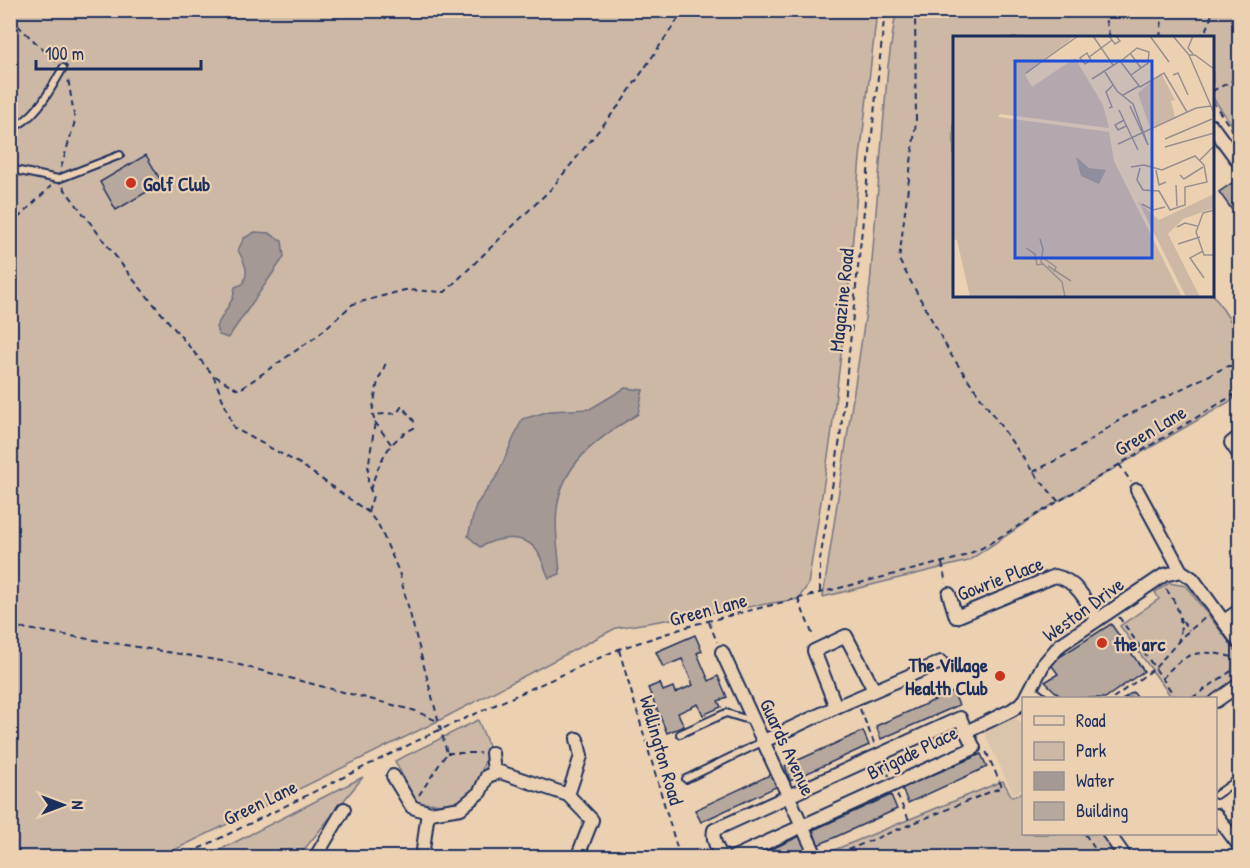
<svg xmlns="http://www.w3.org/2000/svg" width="1250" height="868" font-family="'Patrick Hand',sans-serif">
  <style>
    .built { fill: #dbc4ac }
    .green { fill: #cdb8a6; stroke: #747482; stroke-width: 1.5 }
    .water { fill: #a49995; stroke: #6d6f7f; stroke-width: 1.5 }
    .building { fill: #b7a89d; stroke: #1b2f5e; stroke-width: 1.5 }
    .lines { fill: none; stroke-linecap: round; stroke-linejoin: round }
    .service-casing { stroke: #1b2f5e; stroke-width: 10 }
    .minor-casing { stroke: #1b2f5e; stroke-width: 16 }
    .path { stroke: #1b2f5e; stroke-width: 2; stroke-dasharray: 6 4.5; stroke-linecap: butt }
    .service { stroke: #ebd0b2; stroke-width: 6 }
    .minor { stroke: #ebd0b2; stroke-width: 12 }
    .poi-dot { fill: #c8321e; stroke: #ebd0b2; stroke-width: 2 }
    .labels { text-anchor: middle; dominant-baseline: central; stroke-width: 4.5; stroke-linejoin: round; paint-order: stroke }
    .poi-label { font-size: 20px; font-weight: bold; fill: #1b2f5e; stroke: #ebd0b2; text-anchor: start }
    .street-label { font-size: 20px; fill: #1b2f5e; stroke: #ebd0b2 }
    .inset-road { fill: none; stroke: #989090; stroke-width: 1.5 }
    .view { fill: #1d4ed8; fill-opacity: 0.15; stroke: #1d4ed8; stroke-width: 3 }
    .inset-edge { fill: none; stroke: #1b2f5e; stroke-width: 3 }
  </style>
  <rect width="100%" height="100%" fill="#ebd0b2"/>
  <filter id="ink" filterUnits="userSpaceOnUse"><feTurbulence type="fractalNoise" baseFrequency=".0167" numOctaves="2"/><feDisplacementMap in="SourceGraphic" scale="12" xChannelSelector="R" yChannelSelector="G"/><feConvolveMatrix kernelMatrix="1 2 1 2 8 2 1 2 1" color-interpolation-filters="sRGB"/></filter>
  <g filter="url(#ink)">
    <polygon class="built" points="1013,719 1018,719 1023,726 1023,789 1013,794 983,730"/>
    <g class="green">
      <polygon points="10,11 877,11 860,158 847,304 831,437 808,585 798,599 616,628 438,721 160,857 11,857"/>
      <polygon points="896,11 1239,11 1239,135 1213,98 1212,38 954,38 954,296 1213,294 1239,334 1239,396 1058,501 968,561 823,597 870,285 888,66"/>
      <polygon points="1169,583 1186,586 1239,655 1239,678 1212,698 1172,698 1120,626 1159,599 1155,592"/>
      <polygon points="478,720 489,747 476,790 458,804 417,803 395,761"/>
      <polygon points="363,777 298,857 206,857"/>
      <polygon points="1003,781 1012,797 1023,793 1024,834 1103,834 1120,857 822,855"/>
    </g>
    <g class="water">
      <path d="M255,232L269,233L282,241L284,257L228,338L219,335L216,327L233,298L235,287L243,284C250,271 244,262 238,250L244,238Z"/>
      <path d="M625,388L643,390L638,414C601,436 562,462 557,509C554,530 559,554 560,574L549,578C545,570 542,558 537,551C524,532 496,538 480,547L468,536L476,505L497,476L522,419L550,411L590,409Z"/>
    </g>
    <g class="building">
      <polygon points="146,155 162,183 116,210 100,182"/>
      <polygon points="1232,183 1240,193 1240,221 1219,192"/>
      <polygon points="1111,624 1144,671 1105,698 1062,698 1045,682 1058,674 1050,663"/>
      <polygon points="695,635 702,651 697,653 709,681 718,676 727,697 718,701 721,707 703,715 698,704 678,713 684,726 667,733 648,688 660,683 663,691 673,687 675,693 693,685 682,659 663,667 656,652"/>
      <polygon points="953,692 959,705 881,739 876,726"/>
      <polygon points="1133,692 1138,698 1124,698"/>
      <polygon points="863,731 869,745 790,781 785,766"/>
      <polygon points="981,754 987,767 908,803 902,788"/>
      <polygon points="772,774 778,786 701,822 695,810"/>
      <polygon points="891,795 897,809 818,845 813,830"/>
      <polygon points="800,836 806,850 789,858 752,858"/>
    </g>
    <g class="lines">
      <defs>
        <g id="service">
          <path d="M10,129C36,119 49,92 63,68"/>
          <polyline points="10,169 58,179 120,155"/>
          <polyline points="1031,688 1044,698"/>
          <polyline points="680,734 726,713 752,721"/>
          <polyline points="686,779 764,741"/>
          <polyline points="1216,795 1240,778"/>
        </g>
        <g id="minor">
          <polyline points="1212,126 1240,164"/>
          <polyline points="1240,436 1231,443 1240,456"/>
          <polyline points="1137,490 1181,571 1193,579 1240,644"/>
          <path d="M949,594L956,617L1055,576C1076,580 1087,601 1096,619"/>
          <polyline points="1224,621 1240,610"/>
          <polyline points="722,652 817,858"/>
          <polyline points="1026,698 1043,665 1060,645 1164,575 1181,571"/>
          <polyline points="1216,701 1240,684"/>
          <polyline points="836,707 814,651 846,636 874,690"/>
          <polyline points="966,732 1012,710 1024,701"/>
          <polyline points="764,741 836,707 941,662"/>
          <polyline points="492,753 494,773"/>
          <polyline points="393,776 412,807 430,813"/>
          <polyline points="568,795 581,756 577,739"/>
          <polyline points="1216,815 1240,847"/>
          <polyline points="1109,834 1126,858"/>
          <polyline points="315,858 344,809"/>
          <polyline points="422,858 427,819 430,813 461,808 480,792 487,776 500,772 568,795 592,820 577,858"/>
          <path d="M725,858C717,852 712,839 714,830L960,718L974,748L732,858"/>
        </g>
      </defs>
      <use href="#service" class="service-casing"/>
      <use href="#minor" class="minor-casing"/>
      <g class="path">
        <polyline points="915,10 916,122 899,260 951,355 1033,472 1058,501"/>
        <polyline points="1103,10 1110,38"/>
        <polyline points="10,18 56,62"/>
        <polyline points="1160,38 1163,10"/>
        <polyline points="1199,38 1208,27 1213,10"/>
        <polyline points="1212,91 1240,77"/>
        <polyline points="1212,101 1240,141"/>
        <polyline points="61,168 75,121 68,78"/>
        <polyline points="63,187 132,278 213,375 234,428 300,464 368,512 379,526 399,572 447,753 419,795"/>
        <polyline points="10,226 51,186"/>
        <polyline points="215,376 239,390 317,336 353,304 405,290 445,292 551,189 621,103 684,10"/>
        <polyline points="1233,396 1240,403"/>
        <polyline points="375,422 391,444"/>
        <polyline points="1119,464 1131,482"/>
        <polyline points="1033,472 1076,450 1124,417 1228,366 1240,366"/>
        <path d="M370,490C379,464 387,440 414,428V421L402,406L397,413L372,415"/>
        <polyline points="368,512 373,496 368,484 368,469 375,422 372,413 378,381 386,363"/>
        <polyline points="942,563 946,584"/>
        <path d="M1166,589C1178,605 1185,622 1178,642"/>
        <polyline points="820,592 820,560 840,439 885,10"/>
        <polyline points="798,599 814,638"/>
        <polyline points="1119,617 1176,698"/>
        <polyline points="1182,621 1189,630"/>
        <polyline points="709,622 717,642"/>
        <polyline points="10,626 228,662 416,711 437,721"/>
        <polyline points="619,650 680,858"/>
        <path d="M1162,679C1187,648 1203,649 1240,659"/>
        <polyline points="1113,698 1155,668 1184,635 1206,617"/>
        <polyline points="1192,698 1240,665"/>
        <polyline points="860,709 875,745"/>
        <polyline points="447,753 480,753"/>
        <polyline points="884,764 889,776"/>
        <polyline points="897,795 910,822"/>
        <polyline points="1085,834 1101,858"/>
        <polyline points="180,858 435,732 619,649 696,624 959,558 982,548 1240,391"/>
        <polyline points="693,858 707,851"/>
        <polyline points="828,858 1002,787 985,749"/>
      </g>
      <use href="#service" class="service"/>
      <use href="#minor" class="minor"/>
    </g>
  </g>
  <g class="poi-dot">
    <circle cx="131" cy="183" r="6"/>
    <circle cx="1102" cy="643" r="6"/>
    <circle cx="1000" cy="676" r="6"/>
  </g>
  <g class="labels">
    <g class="poi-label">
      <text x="143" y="183">Golf Club</text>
      <text x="1114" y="643">the arc</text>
      <text x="988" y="664" text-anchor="end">The Village<tspan x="988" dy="23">Health Club</tspan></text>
    </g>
    <g class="street-label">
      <text transform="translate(841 300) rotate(-84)">Magazine Road</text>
      <text transform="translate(1150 430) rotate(-31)">Green Lane</text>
      <text transform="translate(1000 578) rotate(-21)">Gowrie Place</text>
      <text transform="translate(708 609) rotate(-15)">Green Lane</text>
      <text transform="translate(1083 609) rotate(-36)">Weston Drive</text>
      <text transform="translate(788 747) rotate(65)">Guards Avenue</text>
      <text transform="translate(662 750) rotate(74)">Wellington Road</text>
      <text transform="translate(912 752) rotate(-26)">Brigade Place</text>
      <text transform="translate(260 802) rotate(-26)">Green Lane</text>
    </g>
  </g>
  <g transform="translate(953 36)">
    <rect width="261" height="261" fill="#ebd0b2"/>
    <path d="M0,0H122L72,39L79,51L122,22L150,69L156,92L47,78L45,81L156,96L161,125L229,261H17L4,204L0,203ZM208,37L222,64L218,65L222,81L197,92L185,57ZM261,158V172L230,183L215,198L247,261H233L185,165L206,184Z" fill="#cdb8a6"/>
    <path d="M123,121L136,132L153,134L146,148L128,140Z" fill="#a49995"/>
    <path class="inset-road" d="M140,0L160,29M156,0L162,8L167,5L163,0M197,0L216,26M220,0L236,19H242L261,33M177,17L188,32M240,18L235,12L240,0M236,19L261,77M136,21L138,24L132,28L127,22L134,17L136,21L159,4M168,25L184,12L196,16L195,27L178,39M152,36L164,55L180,68L195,109L177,70M73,37L125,0M220,39L225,37L235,59M139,43L167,25L187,51L211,37L234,76M170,59L186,50M156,72L159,71L153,56L160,49M166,74L185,114M171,84L162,89L165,94L173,90M212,103L259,83M165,108L243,72L258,70M212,111L261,97M247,124L261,110M178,131L191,129L209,134L242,120L251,129L254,146L232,151V169L217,174L206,155L190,154L184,144L187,132M203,134L206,149L213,146M227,139L231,143L250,131M223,149L224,170M189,168L200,174L212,171M261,174L250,177L243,196L251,219H261M224,191L232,187L244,190M87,203L90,213L88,226L109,246L112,261M225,208L247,201M73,212L82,218L84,229L90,228M250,215L237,222L251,242M90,222L103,231L101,236M95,230L118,245"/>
    <path class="view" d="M62,25H199V222H62Z"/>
    <rect width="261" height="261" class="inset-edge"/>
  </g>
  <rect width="1250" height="868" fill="none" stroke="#ebd0b2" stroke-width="36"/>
  <rect x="18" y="18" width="1214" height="832" fill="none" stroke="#1b2f5e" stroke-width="2" filter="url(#ink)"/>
  <rect x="1022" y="697" width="195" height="138" fill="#ebd0b2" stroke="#989090" stroke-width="1.5"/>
  <rect x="1034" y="716" width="30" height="9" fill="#ebd0b2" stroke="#989090" stroke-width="1.5"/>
  <text x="1076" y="727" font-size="18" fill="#1b2f5e">Road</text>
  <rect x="1034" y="742" width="30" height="18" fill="#cdb8a6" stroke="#989090" stroke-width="1.5"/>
  <text x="1076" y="757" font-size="18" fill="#1b2f5e">Park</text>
  <rect x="1034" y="772" width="30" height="18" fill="#a49995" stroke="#989090" stroke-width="1.5"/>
  <text x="1076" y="787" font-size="18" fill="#1b2f5e">Water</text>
  <rect x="1034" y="802" width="30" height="18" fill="#b7a89d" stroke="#989090" stroke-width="1.5"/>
  <text x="1076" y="817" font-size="18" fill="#1b2f5e">Building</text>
  <g transform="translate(63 805) rotate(90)" stroke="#ebd0b2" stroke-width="4.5" paint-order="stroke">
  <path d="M0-4.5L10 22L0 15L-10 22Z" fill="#1b2f5e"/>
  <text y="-9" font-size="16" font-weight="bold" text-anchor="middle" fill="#1b2f5e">N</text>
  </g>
  <path d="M36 60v9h165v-9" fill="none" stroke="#1b2f5e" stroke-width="3"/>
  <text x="45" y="60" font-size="18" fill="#1b2f5e" stroke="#ebd0b2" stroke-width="4.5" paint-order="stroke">100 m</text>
</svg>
